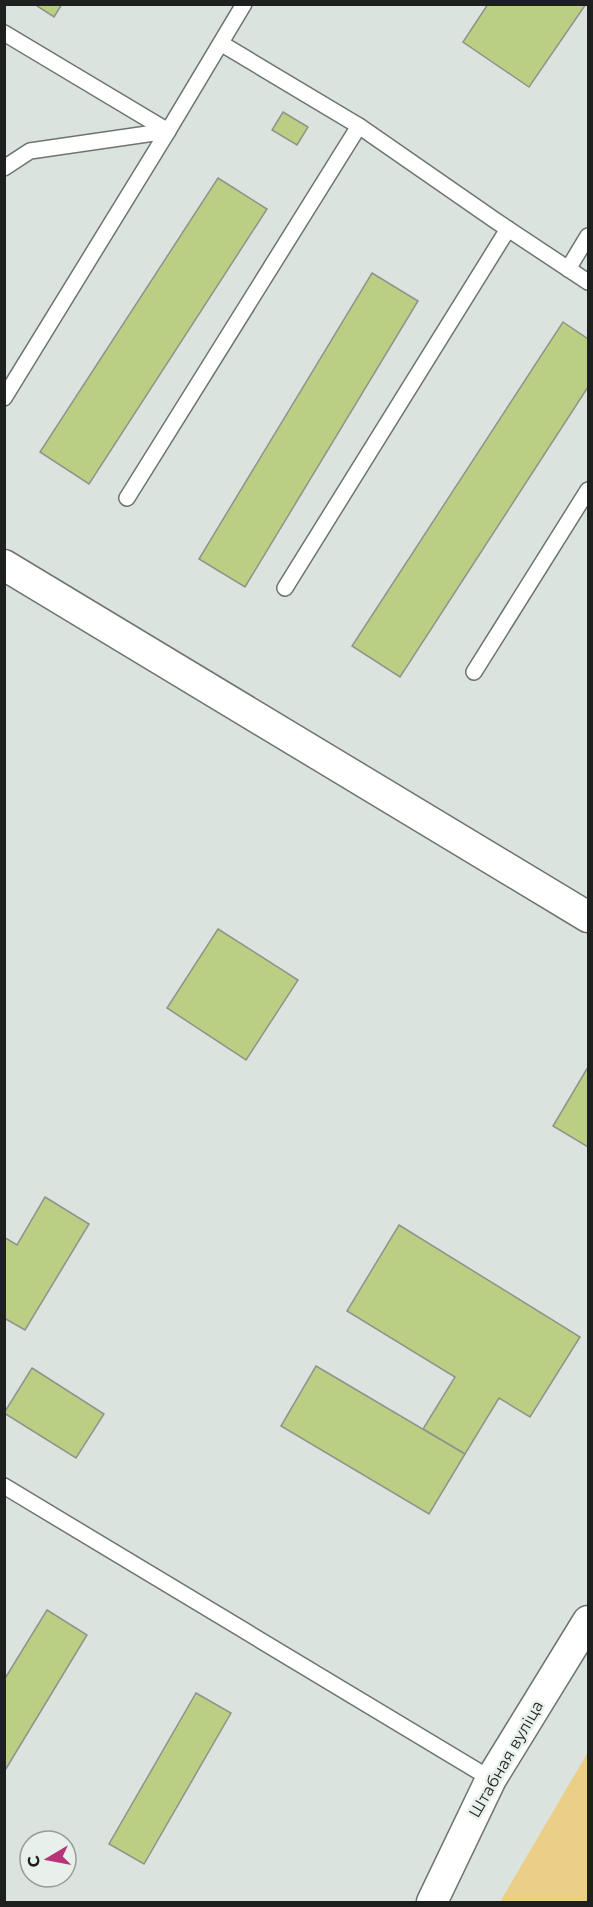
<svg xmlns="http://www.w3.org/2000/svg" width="593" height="1907" font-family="Montserrat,sans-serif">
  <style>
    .green { fill: #ebcf86 }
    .building { fill: #bacf84; stroke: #90938a; stroke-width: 1.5 }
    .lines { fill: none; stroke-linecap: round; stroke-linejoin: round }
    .lane-casing { stroke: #6e756f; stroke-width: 18 }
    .street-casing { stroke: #6e756f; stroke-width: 33 }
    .lane { stroke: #fff; stroke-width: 15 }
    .street { stroke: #fff; stroke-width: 30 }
    .labels { text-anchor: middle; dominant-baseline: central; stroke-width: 5; stroke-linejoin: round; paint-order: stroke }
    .street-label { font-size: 16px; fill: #1d201e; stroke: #e7f0ea }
  </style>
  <rect width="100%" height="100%" fill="#dae3dd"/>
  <polygon class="green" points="588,1752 588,1902 500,1902"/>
  <g class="building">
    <polygon points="34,4 62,4 54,17"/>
    <polygon points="488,4 586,4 529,87 463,42"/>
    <polygon points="283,112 308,127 297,145 272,130"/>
    <polygon points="218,178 267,209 89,484 40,452"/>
    <polygon points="372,273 418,301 245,587 199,559"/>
    <polygon points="563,322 588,339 588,387 400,677 352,646"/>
    <polygon points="218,929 298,980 246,1060 167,1008"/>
    <polygon points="588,1067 588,1147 553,1126"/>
    <polygon points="45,1197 89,1224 25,1330 4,1318 4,1237 17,1245"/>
    <polygon points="399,1225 580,1337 530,1417 499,1398 465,1454 423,1429 455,1377 347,1311"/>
    <polygon points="316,1366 465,1454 429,1514 281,1426"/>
    <polygon points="32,1368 104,1414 76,1458 4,1413"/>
    <polygon points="47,1610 87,1635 4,1772 4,1680"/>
    <polygon points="196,1693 231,1713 144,1864 109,1844"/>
  </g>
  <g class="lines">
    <defs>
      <g id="lane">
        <polyline points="4,33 168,131 244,4"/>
        <polyline points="222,44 359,126 496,221 588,282"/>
        <polyline points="4,168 30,151 168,131"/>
        <polyline points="568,269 588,236"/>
        <polyline points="4,398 168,131"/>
        <polyline points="127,498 359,126"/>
        <polyline points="285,588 508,229"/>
        <polyline points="474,672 588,490"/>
        <polyline points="4,1486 491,1779"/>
      </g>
      <g id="street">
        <polyline points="4,565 588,917"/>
        <polyline points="432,1902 491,1779 588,1621"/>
      </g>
    </defs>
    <use href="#lane" class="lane-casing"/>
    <use href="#street" class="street-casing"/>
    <use href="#lane" class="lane"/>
    <use href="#street" class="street"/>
  </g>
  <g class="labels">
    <g class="street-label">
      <text transform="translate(506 1759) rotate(-60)">Штабная вуліца</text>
    </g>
  </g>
  <rect width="593" height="1907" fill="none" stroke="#1d201e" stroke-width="12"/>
  <g transform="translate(48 1859) rotate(260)"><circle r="28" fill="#e7f0ea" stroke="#969d98" stroke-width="1.5"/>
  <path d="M0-4.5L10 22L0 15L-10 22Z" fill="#b83378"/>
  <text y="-9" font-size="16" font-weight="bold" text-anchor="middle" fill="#1d201e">С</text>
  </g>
</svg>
